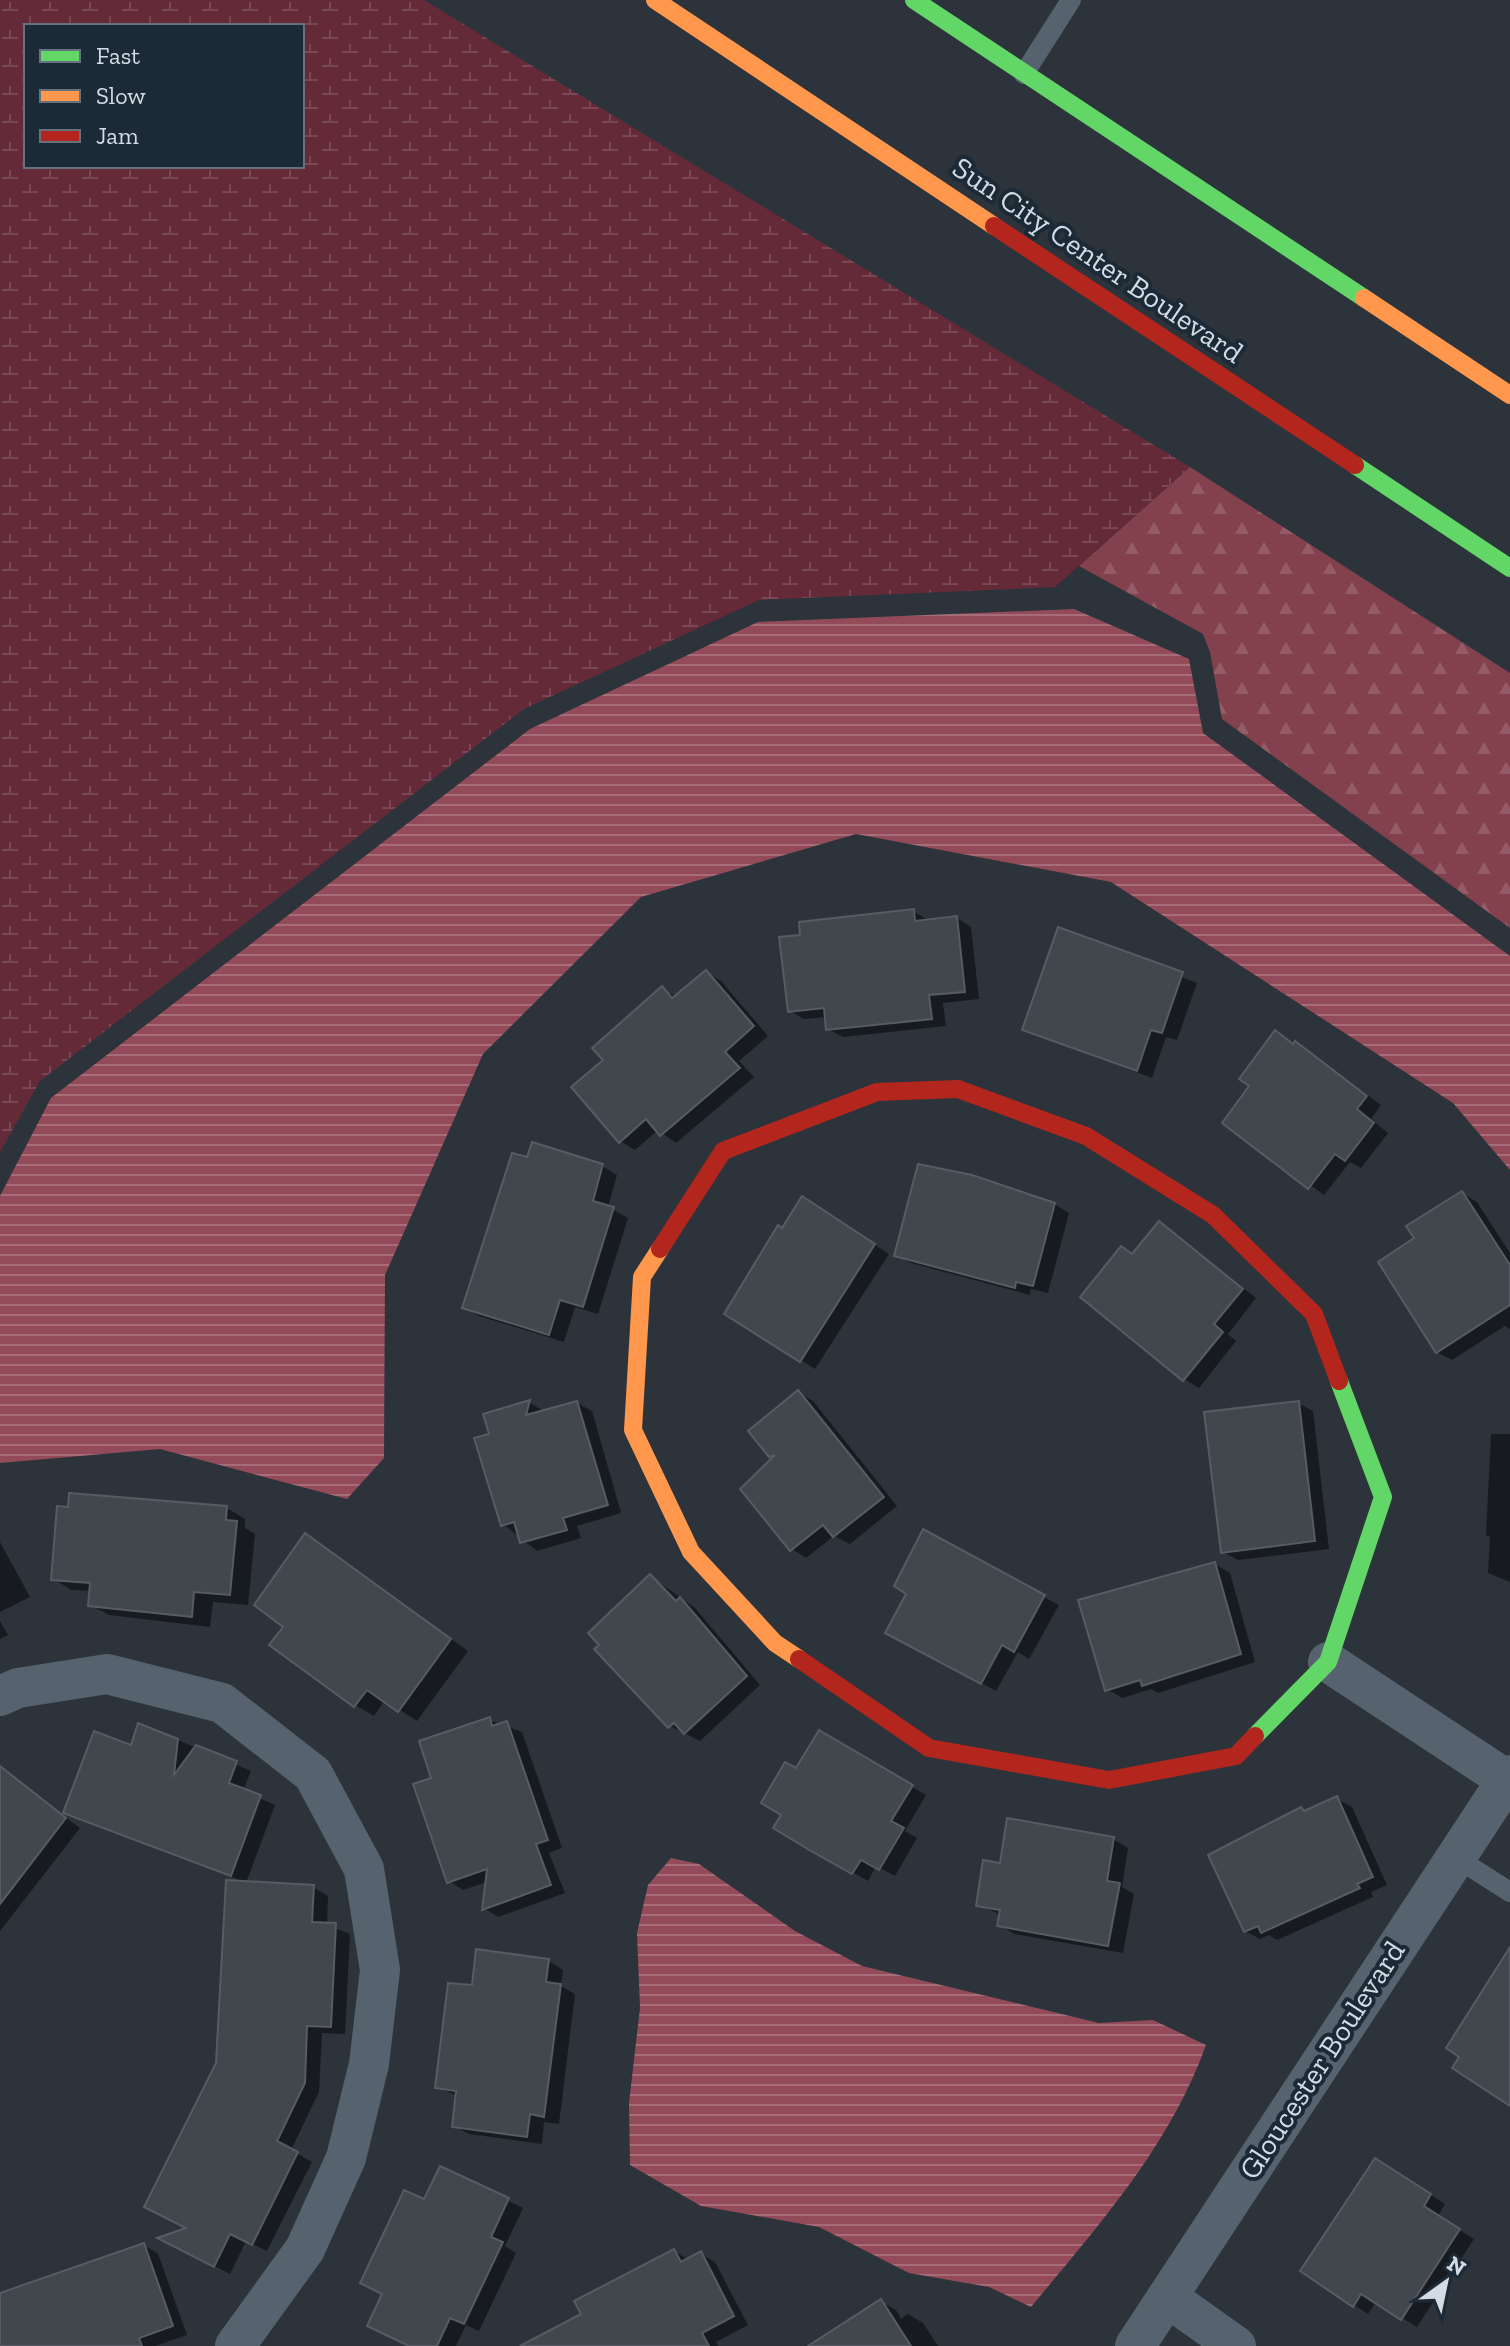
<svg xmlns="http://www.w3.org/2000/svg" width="1510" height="2346" font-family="'Zilla Slab',serif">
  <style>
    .forest { fill: url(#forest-firs) }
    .wetland { fill: url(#wetland-marsh); fill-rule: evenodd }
    .water { fill: url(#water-rules) }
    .shadow { fill: #0007 }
    .building { fill: #41474d; stroke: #565c63; stroke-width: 2 }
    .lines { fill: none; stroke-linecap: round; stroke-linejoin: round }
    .lane { stroke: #56626e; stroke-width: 20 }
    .street { stroke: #56626e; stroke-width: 40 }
    .fast { stroke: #63d668; stroke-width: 18 }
    .slow { stroke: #ff974d; stroke-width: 18 }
    .jam { stroke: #b3261e; stroke-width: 18 }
    .labels { text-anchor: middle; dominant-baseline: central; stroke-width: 8; stroke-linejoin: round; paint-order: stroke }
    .street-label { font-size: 30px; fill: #d3dce4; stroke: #1c2936 }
  </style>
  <defs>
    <pattern id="forest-firs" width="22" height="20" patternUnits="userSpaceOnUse" patternTransform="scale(2)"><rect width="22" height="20" fill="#83414e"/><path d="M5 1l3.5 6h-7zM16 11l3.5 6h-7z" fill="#945c67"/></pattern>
    <pattern id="wetland-marsh" width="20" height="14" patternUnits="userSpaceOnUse" patternTransform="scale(2)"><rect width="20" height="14" fill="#642a37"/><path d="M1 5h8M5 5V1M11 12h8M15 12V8" fill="none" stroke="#794854"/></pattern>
    <pattern id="water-rules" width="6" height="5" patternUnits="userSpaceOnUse" patternTransform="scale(2)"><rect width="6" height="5" fill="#934b59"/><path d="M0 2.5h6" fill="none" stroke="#a66d79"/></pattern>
  </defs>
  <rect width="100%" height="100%" fill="#2c333a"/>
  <polygon class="forest" points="1190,467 1510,673 1510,928 1222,719 1210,652 1203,634 1079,566"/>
  <path class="wetland" d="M0,0H424L1190,467L1055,587L759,600L524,709L40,1081L0,1152ZM26,26H302V166H26Z"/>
  <g class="water">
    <polygon points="1074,609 1189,659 1203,733 1510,956 1510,1170 1453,1103 1111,882 856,834 641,897 483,1054 385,1275 384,1458 347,1499 160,1449 0,1463 0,1196 51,1098 530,729 758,622"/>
    <path d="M671,1858L699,1864L795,1931L862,1966L1099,2023L1153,2020L1206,2045C1170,2146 1098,2226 1031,2307L989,2287L909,2273L819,2227L701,2206L630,2165L629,2103L640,2008L637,1933L648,1885Z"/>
  </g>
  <g class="shadow">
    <polygon points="913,911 928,920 957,918 971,927 979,999 943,1003 946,1026 843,1037 828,1029 827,1017 804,1019 790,1011 802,937"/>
    <polygon points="1059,930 1197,983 1177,1040 1166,1037 1152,1078 1024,1030"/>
    <polygon points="706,972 721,981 768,1036 739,1061 754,1077 676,1143 658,1130 635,1150 620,1141 605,1060 662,989 677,997"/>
    <polygon points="1276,1033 1310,1052 1381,1105 1371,1119 1388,1133 1361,1168 1350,1162 1324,1195 1225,1122 1252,1086"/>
    <polygon points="533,1145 602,1166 617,1175 608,1207 628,1218 598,1314 575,1307 564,1342 479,1316 464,1307"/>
    <polygon points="1462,1193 1477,1202 1510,1253 1510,1329 1505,1326 1452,1360 1437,1352 1417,1239"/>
    <polygon points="1054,1204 1069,1213 1048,1293 1031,1289 1030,1295 911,1263 896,1255"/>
    <polygon points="817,1207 889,1254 815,1369 801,1360 782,1229"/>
    <polygon points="1159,1223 1256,1298 1228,1334 1236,1341 1199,1388 1184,1379 1133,1255"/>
    <polygon points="798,1392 813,1401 897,1506 850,1544 834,1536 806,1558 792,1549 775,1458 770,1455"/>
    <polygon points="530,1403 545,1412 577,1403 592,1411 621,1513 577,1526 581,1538 537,1551 503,1524 491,1435 485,1415"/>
    <polygon points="1298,1403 1313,1411 1329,1549 1238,1560 1223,1552"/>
    <polygon points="1491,1434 1510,1434 1510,1582 1488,1573 1490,1537 1486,1535"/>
    <polygon points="227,1508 245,1519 245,1528 255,1534 248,1605 213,1602 210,1627 109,1615 90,1605 91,1591 72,1590 53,1579"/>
    <polygon points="924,1532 1059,1605 1029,1659 1018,1652 996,1691 903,1641 909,1593"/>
    <polygon points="306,1536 468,1651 417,1721 385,1700 374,1716 355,1705"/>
    <polygon points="0,1542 30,1597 0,1612"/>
    <polygon points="1215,1564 1230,1573 1255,1662 1158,1693 1151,1689 1122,1698 1107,1689"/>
    <polygon points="650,1576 695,1608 760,1685 700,1741 670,1726"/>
    <polygon points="0,1621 8,1635 0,1639"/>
    <polygon points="489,1720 522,1732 562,1848 549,1853 565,1893 498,1917 484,1908 487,1882 463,1890 449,1881 434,1780"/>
    <polygon points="819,1733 926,1795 905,1831 917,1838 895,1876 876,1866 868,1881 812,1849 784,1814 797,1771"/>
    <polygon points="178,1740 251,1771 243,1791 275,1805 246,1883 313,1887 328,1896 327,1925 350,1934 345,2034 322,2033 319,2092 291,2150 312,2162 267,2251 246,2241 230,2274 174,2246 189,2229 245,1882 66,1812 132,1747"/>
    <polygon points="0,1768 80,1828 0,1931"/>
    <polygon points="1337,1799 1352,1807 1387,1885 1371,1892 1373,1897 1277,1940 1269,1935 1260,1939 1245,1931 1301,1809 1306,1812"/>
    <polygon points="1113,1839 1128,1848 1122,1887 1134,1894 1123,1953 1014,1934 1000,1925 1001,1915 978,1904 1002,1865"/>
    <polygon points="549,1961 563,1970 561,1986 575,1994 559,2124 544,2122 542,2144 469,2134 454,2126 458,2096 437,2087 473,1987"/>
    <polygon points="441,2169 523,2208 505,2246 516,2253 479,2331 466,2325 456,2346 410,2346 384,2294"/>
    <polygon points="1390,2169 1445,2204 1438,2216 1474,2239 1417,2327 1376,2302 1368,2314 1354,2305"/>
    <polygon points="144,2245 158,2254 187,2335 155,2346 0,2346 0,2295"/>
    <polygon points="674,2251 689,2260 701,2254 715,2262 748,2325 716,2342 718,2346 594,2346 584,2315"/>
    <polygon points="881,2302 896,2310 901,2319 908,2314 923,2323 938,2346 826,2346"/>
  </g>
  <g class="building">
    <polygon points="914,909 915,921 957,916 965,992 929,995 932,1019 826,1030 824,1008 788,1012 779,937 800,935 799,922"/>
    <polygon points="1058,927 1183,972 1162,1033 1151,1030 1137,1071 1022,1030"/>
    <polygon points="706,970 754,1026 725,1052 740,1068 660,1136 646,1119 619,1143 571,1087 603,1060 592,1048 662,986 672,998"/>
    <polygon points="1275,1030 1293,1044 1295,1041 1367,1096 1357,1109 1374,1123 1345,1161 1335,1154 1308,1189 1222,1123 1249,1086 1239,1079"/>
    <polygon points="532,1142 603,1164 593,1201 614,1207 583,1307 560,1300 549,1335 462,1308 512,1153 527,1157"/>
    <polygon points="918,1164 972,1175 1055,1203 1033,1286 1016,1282 1015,1288 894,1256"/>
    <polygon points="1462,1191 1510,1265 1510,1305 1436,1353 1378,1262 1414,1238 1406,1226"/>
    <polygon points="802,1196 875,1244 800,1362 724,1314 778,1225 782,1228"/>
    <polygon points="1159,1221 1243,1289 1214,1324 1223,1332 1183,1381 1080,1297 1121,1246 1132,1254"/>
    <polygon points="798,1390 884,1497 833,1537 823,1525 790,1551 740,1489 775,1455 769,1457 748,1431"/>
    <polygon points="530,1400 526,1415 577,1401 608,1505 563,1518 567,1530 520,1543 514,1522 501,1526 474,1438 489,1434 483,1414"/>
    <polygon points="1299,1401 1315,1541 1221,1553 1204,1412"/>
    <polygon points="69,1493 227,1506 226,1520 237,1521 230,1595 194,1592 192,1617 88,1606 90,1583 51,1580 57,1506 68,1507"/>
    <polygon points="923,1529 1045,1595 1014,1652 1002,1645 981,1684 885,1633 906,1594 894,1586"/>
    <polygon points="305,1533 451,1639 398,1712 367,1690 354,1707 269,1645 283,1627 254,1605"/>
    <polygon points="1215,1562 1241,1654 1142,1686 1140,1680 1105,1691 1078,1600"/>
    <polygon points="650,1574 676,1601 680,1597 747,1676 684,1734 674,1723 668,1728 594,1649 599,1645 588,1633"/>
    <polygon points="490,1717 492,1726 507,1721 548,1840 536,1844 551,1885 482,1910 487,1869 447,1883 413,1784 431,1778 419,1741"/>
    <polygon points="138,1723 178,1739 174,1775 196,1745 237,1761 229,1783 261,1795 231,1876 63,1813 94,1731 131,1745"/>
    <polygon points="819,1730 913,1785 891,1821 904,1828 879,1870 861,1860 852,1874 811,1851 773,1828 781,1815 761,1803 785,1762 796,1768"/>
    <polygon points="0,1766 66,1818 0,1904"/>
    <polygon points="1337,1796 1373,1877 1357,1884 1360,1888 1261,1933 1258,1926 1244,1932 1208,1855 1301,1807 1304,1811"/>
    <polygon points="1007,1818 1114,1837 1107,1881 1120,1883 1108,1946 997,1926 1000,1910 976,1906 983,1860 1000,1863"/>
    <polygon points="226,1880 314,1885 312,1922 336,1923 331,2027 307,2026 305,2083 277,2141 298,2152 252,2245 230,2234 214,2267 157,2238 186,2228 144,2207 216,2063"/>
    <polygon points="1510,1947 1510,2106 1452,2068 1459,2057 1446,2048"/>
    <polygon points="476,1949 549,1959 546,1982 561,1984 544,2117 530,2114 527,2137 452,2127 456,2091 435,2088 448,1983 472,1985"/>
    <polygon points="1375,2158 1431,2194 1424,2206 1460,2229 1401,2320 1361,2294 1353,2307 1300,2271"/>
    <polygon points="440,2166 509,2198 491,2237 503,2242 464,2324 450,2318 437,2346 409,2346 367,2326 382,2294 360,2283 404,2190 424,2199"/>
    <polygon points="144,2243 173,2326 139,2338 142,2346 0,2346 0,2293"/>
    <polygon points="674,2249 681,2262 701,2251 734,2316 702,2333 709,2346 520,2346 581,2314 574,2301"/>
    <polygon points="881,2299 911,2346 808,2346"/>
  </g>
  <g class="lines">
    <g class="lane">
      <polyline points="1024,74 1071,0"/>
      <polyline points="1455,1857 1510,1892"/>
    </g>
    <g class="street">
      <polyline points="1328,1662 1507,1780"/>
      <polyline points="0,1696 18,1688 107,1674 222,1703 313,1774 364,1869 380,1970 369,2064 346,2158 305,2249 235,2346"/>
      <polyline points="1167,2297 1236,2346"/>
      <polyline points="1135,2346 1510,1775"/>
    </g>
    <g class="fast">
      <polyline points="914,0 1364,298"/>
      <polyline points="1355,465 1510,568"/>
      <polyline points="1255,1736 1328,1662 1383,1497 1339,1381"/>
    </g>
    <g class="slow">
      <polyline points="655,0 994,226"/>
      <polyline points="1364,298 1510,395"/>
      <polyline points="660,1249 642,1277 633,1430 691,1552 775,1643 799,1659"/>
    </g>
    <g class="jam">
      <polyline points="994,226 1355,465"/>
      <polyline points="958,1089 1086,1136 1213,1215 1314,1314 1339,1381"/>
      <polyline points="660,1249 723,1151 877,1092 958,1089"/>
      <polyline points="799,1659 929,1748 1109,1780 1236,1756 1255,1736"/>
    </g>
  </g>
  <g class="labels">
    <g class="street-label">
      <text transform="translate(1098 260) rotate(34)">Sun City Center Boulevard</text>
      <text transform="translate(1322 2060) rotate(-57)">Gloucester Boulevard</text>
    </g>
  </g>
  <rect x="24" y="24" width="280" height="144" fill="#1c2936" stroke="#65717c" stroke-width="2"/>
  <rect x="40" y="50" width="40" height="12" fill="#63d668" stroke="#65717c" stroke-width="2"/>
  <text x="96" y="64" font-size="24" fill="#d3dce4">Fast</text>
  <rect x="40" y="90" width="40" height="12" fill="#ff974d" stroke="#65717c" stroke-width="2"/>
  <text x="96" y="104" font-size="24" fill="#d3dce4">Slow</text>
  <rect x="40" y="130" width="40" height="12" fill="#b3261e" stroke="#65717c" stroke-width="2"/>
  <text x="96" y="144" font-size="24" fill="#d3dce4">Jam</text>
  <g transform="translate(1446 2282) rotate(33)" stroke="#1c2936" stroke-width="6" paint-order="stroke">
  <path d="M0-6L14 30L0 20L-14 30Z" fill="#d3dce4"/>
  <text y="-12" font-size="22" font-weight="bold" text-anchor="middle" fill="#d3dce4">N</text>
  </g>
</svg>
